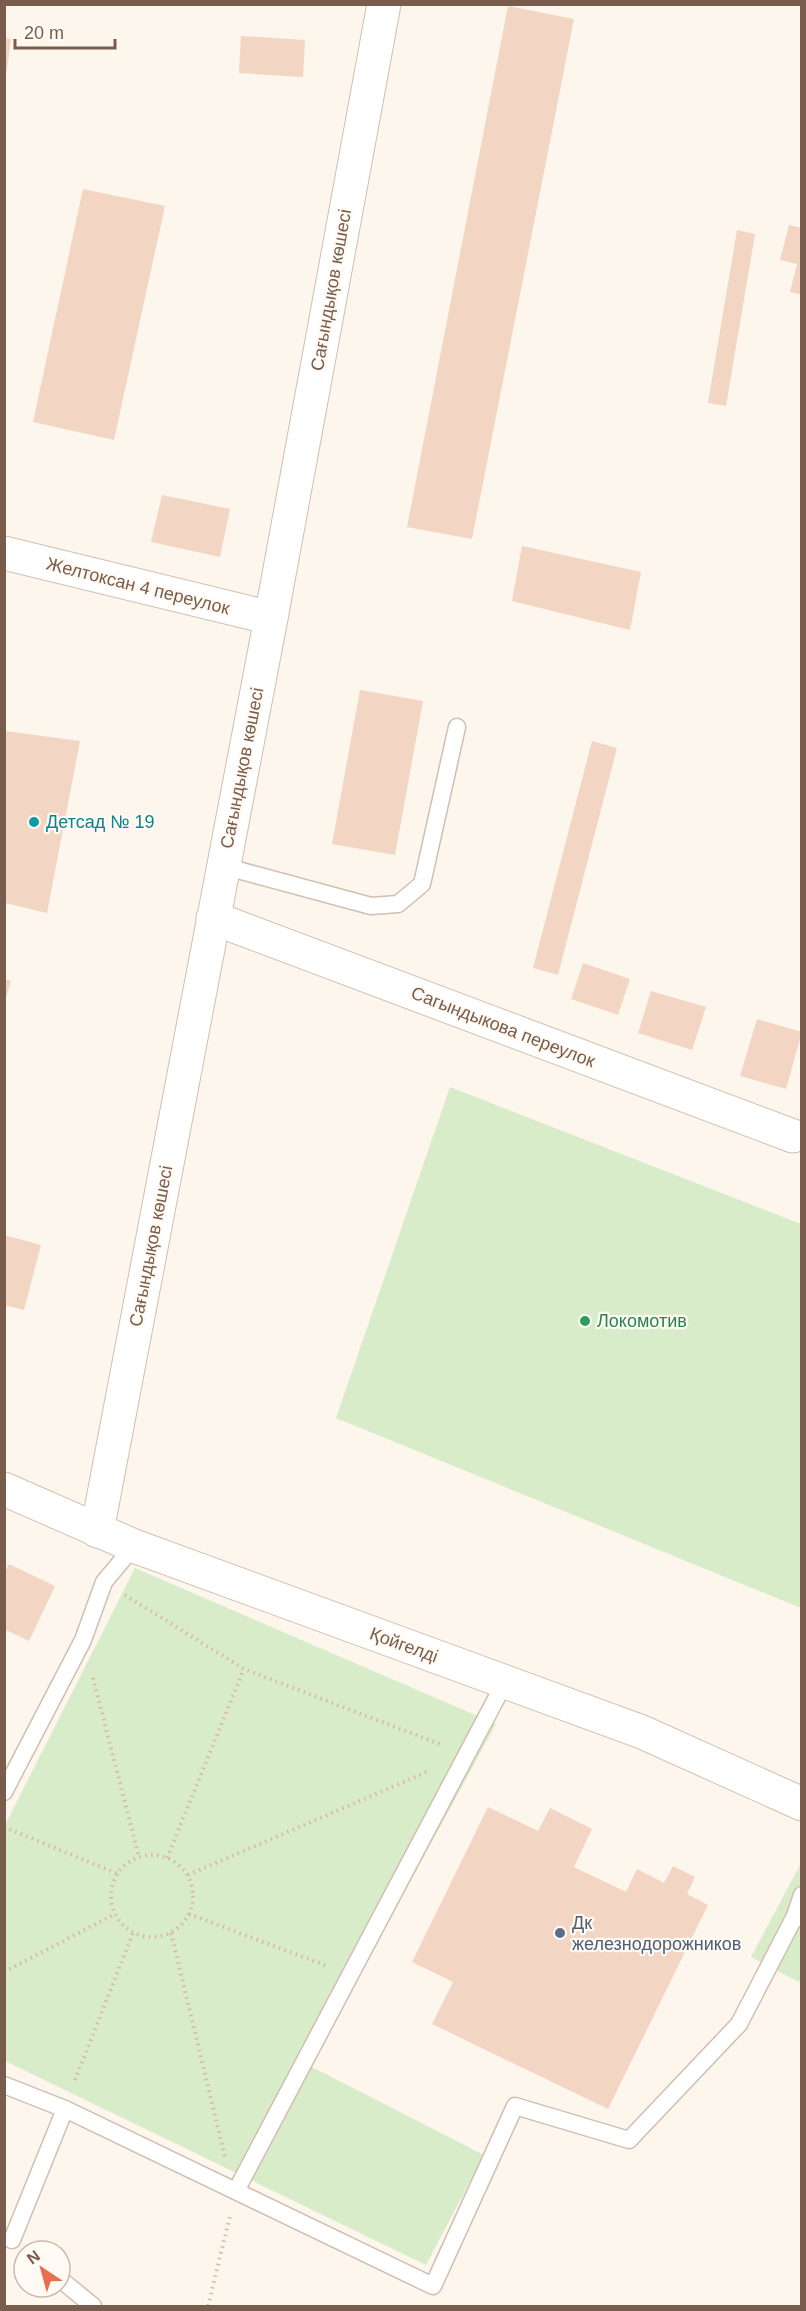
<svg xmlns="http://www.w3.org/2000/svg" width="806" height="2311" font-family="Helvetica,sans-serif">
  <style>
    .green { fill: #d8ecc9 }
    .building { fill: #f3d5c3 }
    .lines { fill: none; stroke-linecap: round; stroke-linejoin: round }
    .lane-casing { stroke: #d1beb0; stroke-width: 19 }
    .street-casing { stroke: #d1beb0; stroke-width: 35 }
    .secondary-casing { stroke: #d6c0b0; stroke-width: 35 }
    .path { stroke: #d9b8a5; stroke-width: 4; stroke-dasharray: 1.5 4.5; stroke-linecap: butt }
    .lane { stroke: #fff; stroke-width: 16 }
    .street { stroke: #fff; stroke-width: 33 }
    .secondary { stroke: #fff; stroke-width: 33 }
    .culture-dot { fill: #0f9aa8; stroke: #fffaf3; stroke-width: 2 }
    .leisure-dot { fill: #2e9e5b; stroke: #fffaf3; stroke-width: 2 }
    .service-dot { fill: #5c6f8a; stroke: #fffaf3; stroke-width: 2 }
    .labels { text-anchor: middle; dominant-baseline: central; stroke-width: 4.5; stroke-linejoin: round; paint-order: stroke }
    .street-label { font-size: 18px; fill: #7a5c4d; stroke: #fffaf3 }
    .culture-label { font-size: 18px; fill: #0d838f; stroke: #fffaf3; text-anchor: start }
    .leisure-label { font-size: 18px; fill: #27864d; stroke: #fffaf3; text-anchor: start }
    .service-label { font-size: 18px; fill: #4e5e75; stroke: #fffaf3; text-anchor: start }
  </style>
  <rect width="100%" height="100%" fill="#fdf6ec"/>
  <g class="green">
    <polygon points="450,1087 801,1224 801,1608 336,1418"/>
    <polygon points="135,1568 496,1724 310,2066 484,2155 426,2265 5,2061 4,1827"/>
    <polygon points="801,1863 801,1983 751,1957"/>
  </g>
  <g class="building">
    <polygon points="508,6 574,19 472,539 407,527"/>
    <polygon points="241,36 305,40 303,77 239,73"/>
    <polygon points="4,38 11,39 6,76 4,76"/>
    <polygon points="83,189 165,206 114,440 33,422"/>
    <polygon points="789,225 802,228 802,295 790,292 797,264 780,260"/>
    <polygon points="737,230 755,234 726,406 708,403"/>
    <polygon points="162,495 230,509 220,557 151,542"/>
    <polygon points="522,546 641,572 630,630 512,601"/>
    <polygon points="360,690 423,701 395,855 332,844"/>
    <polygon points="5,731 80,741 47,913 5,903"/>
    <polygon points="592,741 617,748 558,975 533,968"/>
    <polygon points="583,963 630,979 618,1015 571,999"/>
    <polygon points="4,979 11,981 5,1001 4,1001"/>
    <polygon points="651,991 706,1007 692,1050 638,1033"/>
    <polygon points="757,1019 802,1032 786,1089 740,1076"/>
    <polygon points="4,1235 41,1245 24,1310 4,1305"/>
    <polygon points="9,1564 55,1586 29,1641 4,1629 4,1574"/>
    <polygon points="488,1807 538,1831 550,1808 592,1829 574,1867 626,1892 637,1869 664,1883 673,1866 695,1877 687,1894 708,1905 608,2109 432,2024 453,1982 412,1962"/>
  </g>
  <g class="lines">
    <defs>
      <g id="lane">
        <polyline points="223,866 371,906 398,904 422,884 457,727"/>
        <polyline points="4,1792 83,1640 104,1582 134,1546"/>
        <polyline points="795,1916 802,1895"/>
        <polyline points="4,2085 65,2109 433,2286 515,2106 629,2140 739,2024 795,1916 802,1918"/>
        <polyline points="236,2191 505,1682"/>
        <polyline points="12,2240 65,2109"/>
        <polyline points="60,2279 93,2306"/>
      </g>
      <g id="street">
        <polyline points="4,553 271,618"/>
        <polyline points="213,918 793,1136"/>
        <polyline points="97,1531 271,618 384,4"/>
      </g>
      <polyline id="secondary" points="4,1489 134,1546 642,1732 802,1804"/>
    </defs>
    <use href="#lane" class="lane-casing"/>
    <use href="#street" class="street-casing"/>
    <use href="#secondary" class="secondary-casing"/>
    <g class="path">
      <polyline points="125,1595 244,1669 442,1745"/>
      <polyline points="93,1678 139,1857"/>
      <polyline points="4,1827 118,1874"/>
      <circle cx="152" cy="1896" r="41"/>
      <polyline points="167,1858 244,1669"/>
      <polyline points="188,1875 429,1771"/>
      <polyline points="189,1914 327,1966"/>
      <polyline points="171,1933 225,2157"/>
      <polyline points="4,1972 115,1914"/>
      <polyline points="75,2080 133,1933"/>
      <polyline points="208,2306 230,2216"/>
    </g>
    <use href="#lane" class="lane"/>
    <use href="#street" class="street"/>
    <use href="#secondary" class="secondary"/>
  </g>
  <circle class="culture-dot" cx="34" cy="822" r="6"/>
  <circle class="leisure-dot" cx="585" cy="1321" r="6"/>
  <circle class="service-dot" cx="560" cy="1933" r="6"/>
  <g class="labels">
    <g class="street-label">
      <text transform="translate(331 290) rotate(-80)">Сағындықов көшесі</text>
      <text transform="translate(138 586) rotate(14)">Желтоксан 4 переулок</text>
      <text transform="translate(242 768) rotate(-79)">Сағындықов көшесі</text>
      <text transform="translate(503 1027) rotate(21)">Сагындыкова переулок</text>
      <text transform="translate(151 1246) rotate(-79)">Сағындықов көшесі</text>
      <text transform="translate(404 1645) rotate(20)">Қойгелді</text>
    </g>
    <g class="culture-label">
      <text x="46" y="822">Детсад № 19</text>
    </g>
    <g class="leisure-label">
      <text x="597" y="1321">Локомотив</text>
    </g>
    <g class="service-label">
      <text x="572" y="1923">Дк<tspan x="572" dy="21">железнодорожников</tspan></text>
    </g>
  </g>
  <rect width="806" height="2311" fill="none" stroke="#7a5c4d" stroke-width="12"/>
  <g transform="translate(42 2269) rotate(324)"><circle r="28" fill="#fffaf3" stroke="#cabbb1" stroke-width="1.5"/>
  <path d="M0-4.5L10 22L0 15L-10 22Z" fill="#e76f51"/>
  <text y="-9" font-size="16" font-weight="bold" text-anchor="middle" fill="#7a5c4d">N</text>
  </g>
  <path d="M15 39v9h100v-9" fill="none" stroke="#7a5c4d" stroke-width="3"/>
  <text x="24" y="39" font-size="18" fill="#7a5c4d" stroke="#fffaf3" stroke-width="4.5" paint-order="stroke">20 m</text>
</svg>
